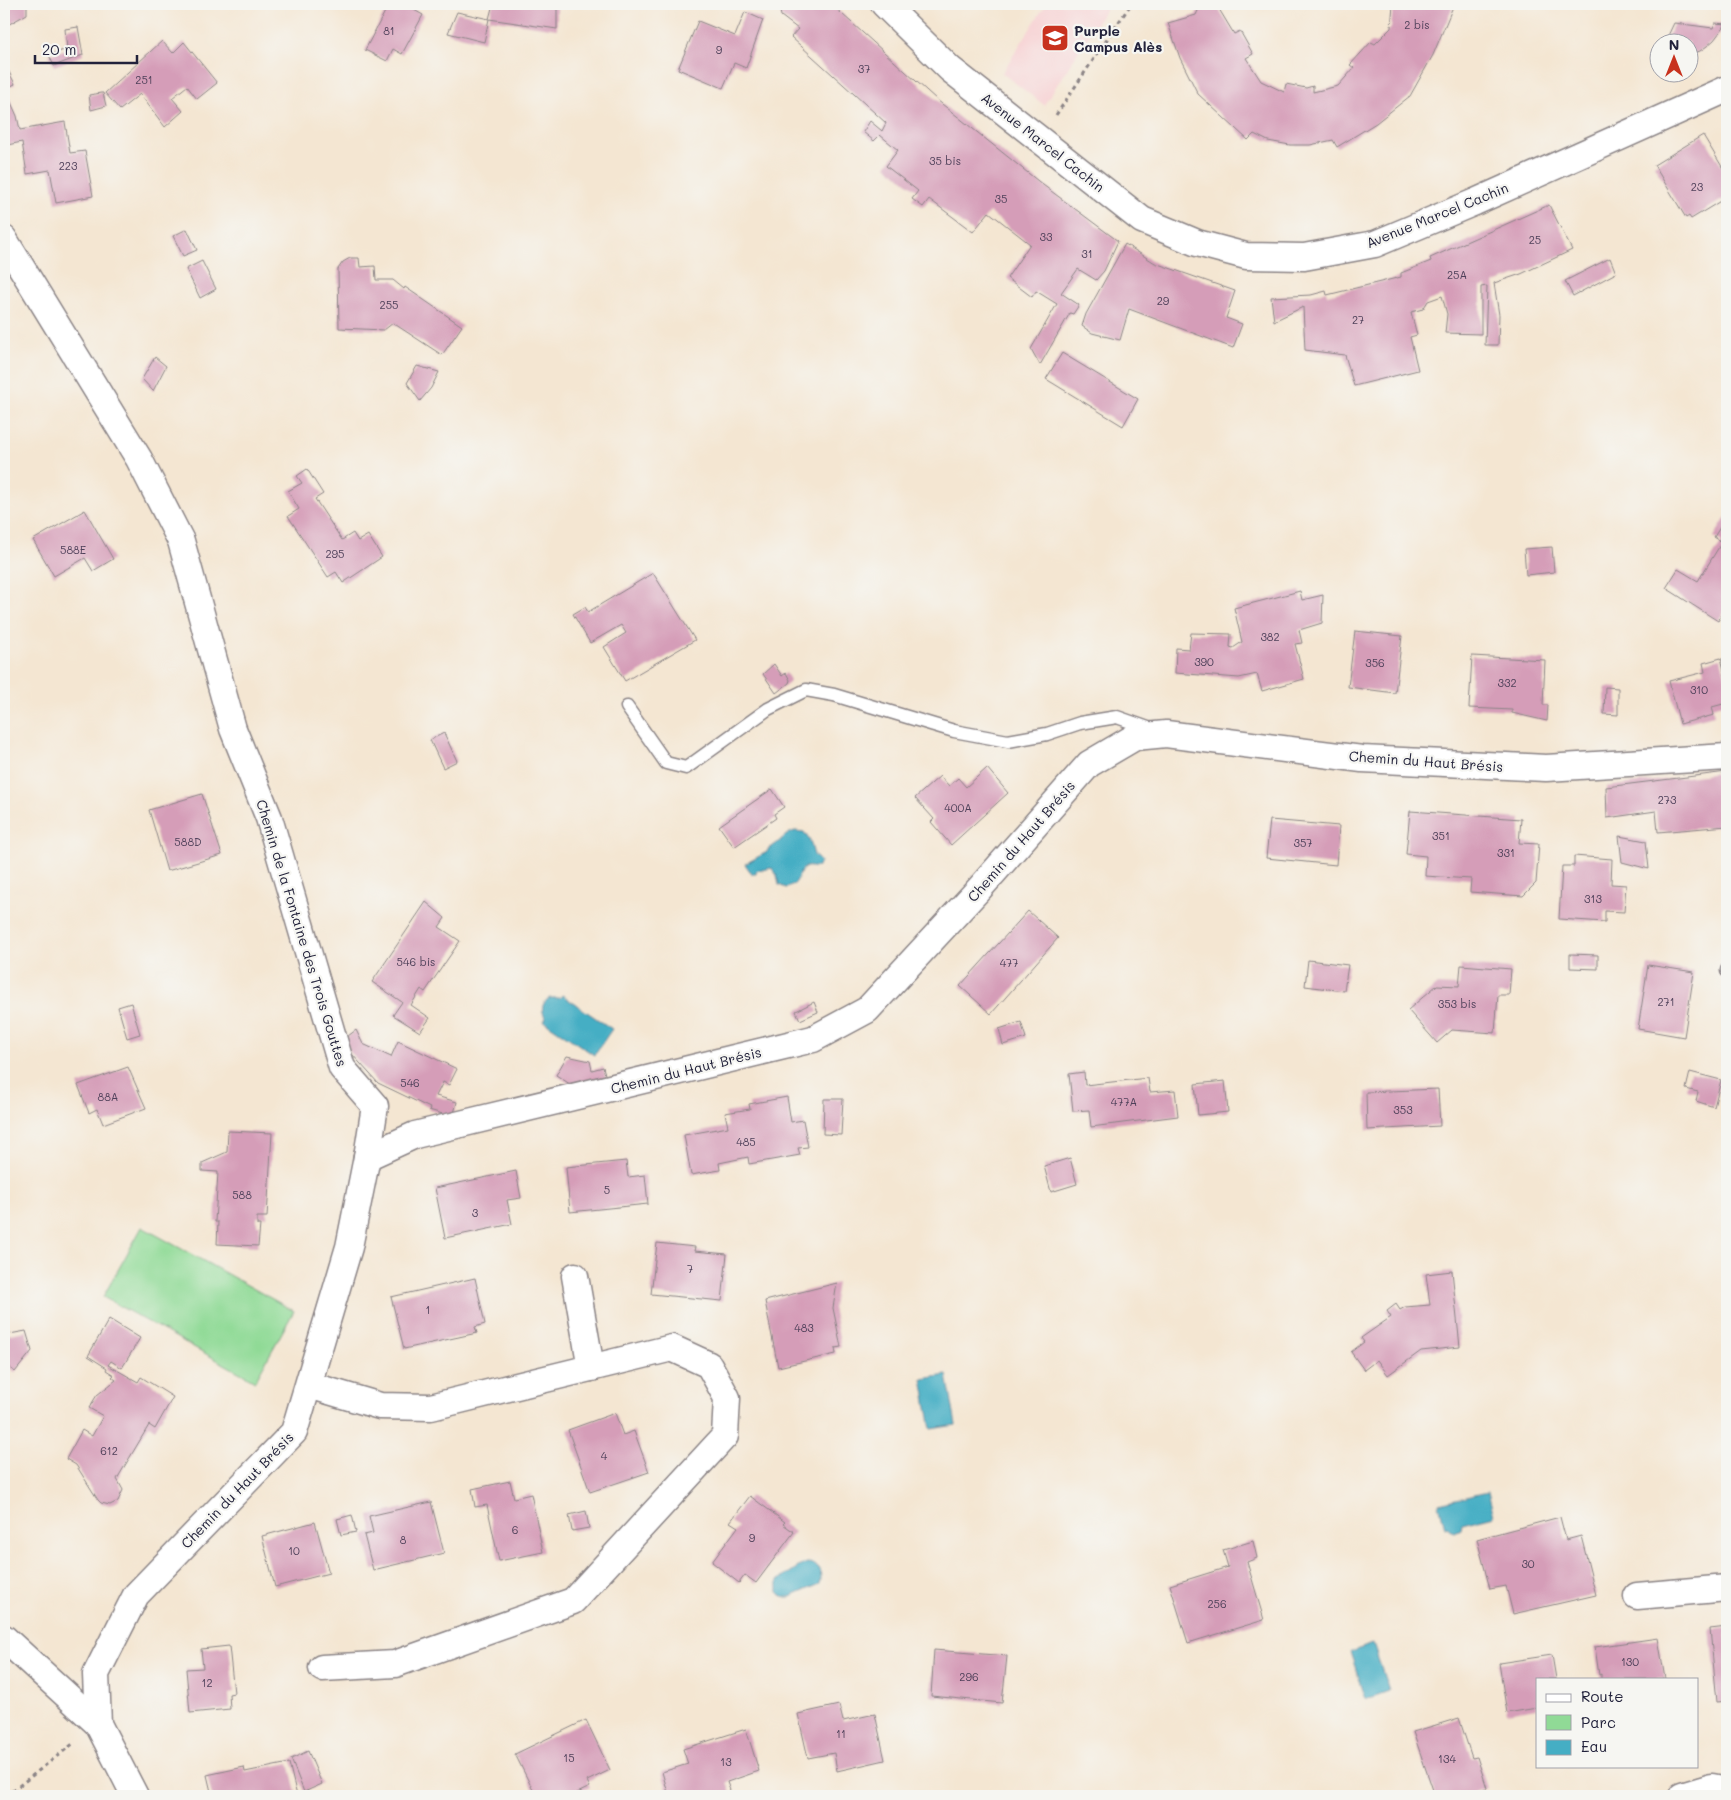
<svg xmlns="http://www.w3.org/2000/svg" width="1731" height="1800" font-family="Mali,sans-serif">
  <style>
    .built { fill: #f7cfd1 }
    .green { fill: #90da96; stroke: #597e68 }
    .water { fill: #45aec4; stroke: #346880 }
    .building { fill: #d59db8 }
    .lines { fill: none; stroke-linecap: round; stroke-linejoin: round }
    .service-casing { stroke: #8b8486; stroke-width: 15 }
    .minor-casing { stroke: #8b8486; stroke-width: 29 }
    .path { stroke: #8b8486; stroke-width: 3; stroke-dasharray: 4 4; stroke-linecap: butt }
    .service { stroke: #fff; stroke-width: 12 }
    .minor { stroke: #fff; stroke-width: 26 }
    .labels { text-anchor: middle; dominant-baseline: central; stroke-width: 4.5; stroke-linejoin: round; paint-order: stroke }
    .number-label { font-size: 11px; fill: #4f415a }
    .poi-label { font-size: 14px; font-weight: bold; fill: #22223b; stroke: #f6f6f2; text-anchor: start }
    .street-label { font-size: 14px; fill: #22223b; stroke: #f6f6f2 }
  </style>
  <rect width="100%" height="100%" fill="#f6f6f2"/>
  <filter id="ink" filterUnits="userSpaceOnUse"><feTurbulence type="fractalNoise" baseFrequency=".02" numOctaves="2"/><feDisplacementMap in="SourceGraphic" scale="10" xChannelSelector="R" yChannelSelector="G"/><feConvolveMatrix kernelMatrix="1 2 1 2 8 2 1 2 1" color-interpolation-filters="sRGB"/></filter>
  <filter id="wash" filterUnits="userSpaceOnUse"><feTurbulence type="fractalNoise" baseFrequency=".0096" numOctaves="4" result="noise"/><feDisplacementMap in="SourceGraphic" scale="20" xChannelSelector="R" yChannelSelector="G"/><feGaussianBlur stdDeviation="1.12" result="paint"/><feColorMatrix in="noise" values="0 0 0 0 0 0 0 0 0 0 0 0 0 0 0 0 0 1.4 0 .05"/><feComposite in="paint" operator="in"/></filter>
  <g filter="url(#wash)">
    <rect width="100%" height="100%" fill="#f4e6d2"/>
    <polygon class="built" points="1046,4 1109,4 1044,105 1002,73"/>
    <polygon class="green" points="142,1227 294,1311 255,1381 103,1297"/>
    <g class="water">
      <path d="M795,831L804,832L810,841L814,855L820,861L818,867C814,868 809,866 806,867C796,872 801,885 786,888L779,885L777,875L772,868L756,871V874H752L745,864L767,852L769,848C781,843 783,834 795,831Z"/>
      <path d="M562,995L612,1029L594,1055L544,1021L546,1018C540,1010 542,1002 550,998H560Z"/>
      <polygon points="947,1375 956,1425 931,1429 922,1379"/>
      <polygon points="1488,1492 1494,1516 1462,1524 1461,1529 1455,1532 1450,1530 1448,1527 1445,1528 1439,1503"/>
      <path d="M807,1563C819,1563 823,1574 820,1584L790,1597H783L778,1592V1580C789,1575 795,1567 807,1563Z"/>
      <polygon points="1373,1644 1389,1691 1366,1699 1350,1652"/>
    </g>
    <g id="blocks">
      <g class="building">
        <polygon points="4,4 27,4 27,14 4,27"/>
        <polygon points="389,4 417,4 414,10 423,15 402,54 393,49 387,61 365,50"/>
        <polygon points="493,4 557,4 557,29 489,19"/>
        <polygon points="808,4 814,10 821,4 831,4 937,100 1043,185 1118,241 1104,271 1096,280 1078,269 1061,293 1079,305 1073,314 1070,313 1040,365 1031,349 1057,304 1036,291 1032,297 1007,278 1030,244 989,212 973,232 929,199 923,207 912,199 918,191 886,166 898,150 880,135 874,141 863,132 870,121 882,131 886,123 791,37 798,29 781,16 780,11"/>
        <polygon points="1201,4 1216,4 1234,34 1240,31 1253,54 1246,58 1261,81 1284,92 1286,84 1306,88 1313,86 1313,92 1338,86 1354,68 1350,65 1371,42 1375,44 1391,28 1393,4 1454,4 1433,55 1410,96 1376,123 1337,147 1333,140 1310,145 1290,145 1268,141 1254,134 1248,140 1198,94 1180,58 1168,23 1196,15"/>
        <polygon points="457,12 489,19 484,42 448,33"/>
        <polygon points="745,12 763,20 746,68 734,63 723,88 678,69 698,21 735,36"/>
        <polygon points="1674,23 1713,28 1715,23 1726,24 1714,40 1707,46 1700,51 1688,55 1688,42 1665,42"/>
        <polygon points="78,27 83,55 54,66 49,55 67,49 65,29"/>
        <polygon points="162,41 173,53 184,42 217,83 197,99 187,86 172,98 183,111 165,127 140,94 120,110 105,93"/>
        <polygon points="8,70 15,84 5,89 17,116 20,130 65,122 70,153 85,151 93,196 56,203 50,170 27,174 22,142 7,145 4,128 4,72"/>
        <polygon points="101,93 103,93 106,106 91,110 89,95"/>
        <polygon points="1703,135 1727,175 1727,197 1691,219 1689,216 1686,218 1654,165"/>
        <polygon points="1549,205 1572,250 1521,274 1494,283 1499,315 1498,345 1485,345 1487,286 1481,287 1481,334 1445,333 1447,314 1442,296 1428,301 1423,309 1411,312 1417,335 1410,337 1418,370 1354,386 1345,355 1305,350 1303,307 1274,321 1271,297 1311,295 1326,291 1327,295 1401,277 1401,273 1431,261 1430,258"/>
        <polygon points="187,229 197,250 183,256 173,236"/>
        <polygon points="1125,244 1155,263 1235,291 1226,318 1242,324 1233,348 1129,309 1120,340 1092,333 1082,326 1086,314"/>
        <polygon points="350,258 359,258 360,267 375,266 376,280 393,280 404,289 405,287 462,326 442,355 393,323 384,330 339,328 338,269 343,262"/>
        <polygon points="1610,258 1616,273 1573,296 1565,281"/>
        <polygon points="202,261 216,289 200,298 186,269"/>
        <polygon points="1062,353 1138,399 1123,426 1046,379"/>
        <polygon points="155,357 166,366 153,391 142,379"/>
        <polygon points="417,366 439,372 431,388 420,401 407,383"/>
        <polygon points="307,469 323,494 315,499 342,540 353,533 358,541 368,535 382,557 343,583 336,572 328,577 288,516 299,509 288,491 302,483 297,476"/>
        <polygon points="85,510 113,559 93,571 85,558 54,576 33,540"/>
        <polygon points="1727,516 1727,606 1718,621 1666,588 1678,569 1698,581 1722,542 1714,537"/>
        <polygon points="1552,547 1554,572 1526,575 1524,549"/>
        <polygon points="653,573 695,640 625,681 604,647 626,633 621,625 590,643 573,614 585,607 588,612"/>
        <polygon points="1300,591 1302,600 1323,595 1322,623 1299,630 1302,643 1295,644 1304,679 1262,691 1257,674 1239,678 1175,673 1176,648 1189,649 1191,633 1231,634 1230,647 1233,648 1242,642 1234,608"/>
        <polygon points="1355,631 1402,636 1395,693 1348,687"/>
        <polygon points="1472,656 1545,660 1543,705 1548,705 1547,721 1512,713 1512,710 1469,708"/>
        <polygon points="1721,658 1727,683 1727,703 1712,707 1714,715 1680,724 1669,681 1705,672 1703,663"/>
        <polygon points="774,664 782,676 786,673 790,680 789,683 776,693 763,674"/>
        <polygon points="1605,687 1618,688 1618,715 1604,714"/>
        <polygon points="444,733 457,761 443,768 430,740"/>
        <polygon points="987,768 1008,793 951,845 931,822 934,819 915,798 940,776 949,786 958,778 966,787"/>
        <polygon points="1727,772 1727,826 1658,832 1656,811 1607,818 1606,787"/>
        <polygon points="772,789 784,807 774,814 776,818 734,847 719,826"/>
        <polygon points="202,794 222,855 167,871 149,810"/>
        <polygon points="1410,811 1521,819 1519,843 1539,844 1536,883 1523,896 1470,892 1471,879 1425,876 1426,856 1406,854"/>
        <polygon points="1270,820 1339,826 1336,865 1266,858"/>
        <polygon points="1619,836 1646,841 1649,869 1622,862"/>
        <polygon points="1574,856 1612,859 1611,884 1626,885 1624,912 1605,911 1605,922 1559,919 1562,866 1574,866"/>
        <polygon points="426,902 445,918 439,927 460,941 425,992 421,989 411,1005 430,1018 420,1032 393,1015 402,1002 372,982"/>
        <polygon points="1028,911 1058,938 991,1014 960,986"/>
        <polygon points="1570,954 1598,955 1598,969 1570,968"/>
        <polygon points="1308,960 1348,965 1344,991 1305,986"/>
        <polygon points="1461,965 1511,969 1509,995 1498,995 1495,1033 1452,1030 1437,1043 1408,1010 1437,985 1459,986"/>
        <polygon points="1648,965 1694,972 1684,1037 1638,1029"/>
        <polygon points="814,1002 818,1012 800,1020 796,1011"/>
        <polygon points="131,1003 140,1034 127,1038 118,1007"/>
        <polygon points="1021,1022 1026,1038 1003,1045 999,1029"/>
        <polygon points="356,1030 363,1044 391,1057 398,1041 457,1069 449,1085 443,1082 436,1096 457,1102 453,1117 429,1110 430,1108 378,1083 351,1053 344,1039"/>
        <polygon points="567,1056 590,1061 592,1070 603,1067 606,1078 573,1086 556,1075"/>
        <polygon points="128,1067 146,1108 103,1124 97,1109 89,1113 78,1085"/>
        <polygon points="1084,1072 1085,1085 1148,1078 1150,1092 1175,1090 1178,1116 1091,1127 1089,1110 1073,1111 1069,1074"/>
        <polygon points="1690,1072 1721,1080 1714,1107 1696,1101 1698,1092 1686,1089"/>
        <polygon points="1225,1081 1228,1112 1198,1115 1195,1084"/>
        <polygon points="1438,1089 1440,1126 1367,1130 1366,1092"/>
        <polygon points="787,1097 791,1122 803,1120 808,1147 798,1148 800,1155 749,1164 748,1157 719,1163 720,1170 691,1175 684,1135 728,1127 725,1113 750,1109 749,1104"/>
        <polygon points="824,1099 843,1099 841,1135 823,1134"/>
        <polygon points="228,1131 272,1133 267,1217 257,1217 257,1225 260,1225 258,1246 217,1244 218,1222 215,1222 218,1172 202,1171 202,1163 227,1152"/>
        <polygon points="1070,1158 1077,1184 1051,1192 1044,1166"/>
        <polygon points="626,1161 628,1177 645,1175 648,1204 570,1212 566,1167"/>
        <polygon points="516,1171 521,1198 507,1200 512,1224 445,1238 435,1188"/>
        <polygon points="657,1243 695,1247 694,1251 727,1254 722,1301 651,1294"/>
        <polygon points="1452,1271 1460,1347 1421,1351 1388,1375 1377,1360 1364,1370 1351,1352 1364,1342 1361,1338 1391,1317 1387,1311 1396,1304 1400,1310 1405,1307 1430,1305 1426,1274"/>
        <polygon points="475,1278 485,1324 475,1327 477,1333 404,1349 391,1297"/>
        <polygon points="837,1283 833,1308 841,1347 835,1348 836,1354 778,1367 765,1301"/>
        <polygon points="109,1319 140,1338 122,1368 111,1361 108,1365 138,1382 141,1377 173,1397 155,1429 149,1425 117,1479 123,1490 118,1501 110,1505 101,1503 98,1500 76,1465 66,1459 82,1430 92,1436 103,1416 89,1408 97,1395 116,1380 112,1377 114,1375 106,1370 107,1368 88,1356"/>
        <polygon points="26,1331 32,1351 15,1372 7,1366 4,1350 4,1335"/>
        <polygon points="615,1413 623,1435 634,1431 649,1472 590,1492 568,1430"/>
        <polygon points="510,1481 514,1498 531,1494 543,1552 499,1561 487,1505 475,1507 472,1489"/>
        <polygon points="750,1496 785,1522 783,1524 794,1532 756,1583 745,1575 739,1583 712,1562 738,1527 730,1522"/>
        <polygon points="431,1502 444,1553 373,1570 364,1535 373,1533 369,1516"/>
        <polygon points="586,1511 589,1528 572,1531 569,1515"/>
        <polygon points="352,1515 356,1532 341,1535 337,1519"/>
        <polygon points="1560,1517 1566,1540 1581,1536 1596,1595 1513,1614 1506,1586 1490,1589 1477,1539"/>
        <polygon points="315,1522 329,1573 275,1587 262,1536"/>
        <polygon points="1253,1541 1257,1558 1247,1562 1264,1620 1188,1643 1170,1585 1228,1567 1223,1550"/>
        <polygon points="1727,1627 1727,1701 1717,1702 1710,1629"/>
        <polygon points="1658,1638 1665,1679 1601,1679 1601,1674 1599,1675 1595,1647"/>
        <polygon points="229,1646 234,1693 229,1694 230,1709 190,1713 186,1669 203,1668 201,1649"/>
        <polygon points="934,1650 1007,1656 1002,1703 931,1696"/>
        <polygon points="1552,1655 1556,1679 1537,1679 1537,1708 1507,1713 1499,1663"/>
        <polygon points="839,1705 843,1721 875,1714 885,1760 837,1771 834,1753 808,1758 798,1714"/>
        <polygon points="1459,1718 1472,1758 1477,1757 1487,1788 1462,1796 1435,1796 1413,1732"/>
        <polygon points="586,1720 610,1770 587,1781 590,1787 571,1796 536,1796 515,1754"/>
        <polygon points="746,1729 759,1771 727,1782 732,1796 669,1796 662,1772 688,1764 683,1749"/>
        <polygon points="308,1751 322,1784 304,1792 291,1759"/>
        <polygon points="289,1763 297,1796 212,1796 207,1775 244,1767 245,1772"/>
      </g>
    </g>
  </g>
  <g filter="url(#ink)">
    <use href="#blocks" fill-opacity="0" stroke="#8b8486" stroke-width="1"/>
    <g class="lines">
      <defs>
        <g id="service">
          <polyline points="627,707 666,763 686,768 768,709 806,690 834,695 954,731 1008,741 1047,734 1080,723 1117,717 1151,729"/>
          <polyline points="1727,971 1727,970"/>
        </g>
        <g id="minor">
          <polyline points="884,4 950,69 1142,220 1197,243 1246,256 1304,257 1375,244 1475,202 1727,89"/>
          <polyline points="4,239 139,459 181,541 233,729 269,818 342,1068 375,1106 367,1157 349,1247 294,1432 136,1595 96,1674 98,1724 135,1796"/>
          <polyline points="367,1157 415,1135 813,1039 867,1010 980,888 1089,764 1135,737 1166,734 1362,759 1546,768 1727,757"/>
          <polyline points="575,1276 591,1368"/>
          <polyline points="309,1385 380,1406 431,1407 672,1348 709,1365 727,1398 725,1436 573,1601 395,1664 322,1668"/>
          <polyline points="1637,1596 1727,1588"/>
          <polyline points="4,1638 98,1724"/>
          <polyline points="1682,1796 1712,1787 1727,1790"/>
        </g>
      </defs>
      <use href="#service" class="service-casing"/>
      <use href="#minor" class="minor-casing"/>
      <g class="path">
        <polyline points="1056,115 1131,4"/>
        <polyline points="6,1796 74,1743"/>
      </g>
      <use href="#service" class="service"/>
      <use href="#minor" class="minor"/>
    </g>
  </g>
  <defs>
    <symbol id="university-square" viewBox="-11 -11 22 22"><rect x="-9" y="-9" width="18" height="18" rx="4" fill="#c8321e" stroke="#f6f6f2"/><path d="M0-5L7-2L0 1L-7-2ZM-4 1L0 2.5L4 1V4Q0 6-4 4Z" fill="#fff"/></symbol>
  </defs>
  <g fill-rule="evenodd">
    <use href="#university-square" x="1039" y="22" width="32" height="32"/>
  </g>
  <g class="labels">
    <g class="number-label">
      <text x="1417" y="24">2 bis</text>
      <text x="389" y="30">81</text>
      <text x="719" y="49">9</text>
      <text x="864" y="68">37</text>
      <text x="144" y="79">251</text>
      <text x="945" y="160">35 bis</text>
      <text x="68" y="165">223</text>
      <text x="1697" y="186">23</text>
      <text x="1001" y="198">35</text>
      <text x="1046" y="236">33</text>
      <text x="1535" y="239">25</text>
      <text x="1087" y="253">31</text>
      <text x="1457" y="274">25A</text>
      <text x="1163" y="300">29</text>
      <text x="389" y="304">255</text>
      <text x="1358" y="319">27</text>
      <text x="73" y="549">588E</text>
      <text x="335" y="553">295</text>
      <text x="1270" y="636">382</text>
      <text x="1204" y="661">390</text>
      <text x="1375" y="662">356</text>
      <text x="1507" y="682">332</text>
      <text x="1699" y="689">310</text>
      <text x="1667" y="799">273</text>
      <text x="958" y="807">400A</text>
      <text x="1441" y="835">351</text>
      <text x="188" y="841">588D</text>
      <text x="1303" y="842">357</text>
      <text x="1506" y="852">331</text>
      <text x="1593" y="898">313</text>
      <text x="416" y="961">546 bis</text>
      <text x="1009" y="962">477</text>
      <text x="1666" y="1001">271</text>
      <text x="1457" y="1003">353 bis</text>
      <text x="410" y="1082">546</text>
      <text x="108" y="1096">88A</text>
      <text x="1124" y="1101">477A</text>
      <text x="1403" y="1109">353</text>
      <text x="746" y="1141">485</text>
      <text x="607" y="1189">5</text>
      <text x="242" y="1194">588</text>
      <text x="475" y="1212">3</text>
      <text x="690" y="1268">7</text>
      <text x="428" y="1309">1</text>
      <text x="804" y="1327">483</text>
      <text x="109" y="1450">612</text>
      <text x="604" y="1455">4</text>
      <text x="515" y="1529">6</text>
      <text x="752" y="1537">9</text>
      <text x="403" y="1539">8</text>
      <text x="294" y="1550">10</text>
      <text x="1528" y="1563">30</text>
      <text x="1217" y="1603">256</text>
      <text x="1630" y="1661">130</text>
      <text x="969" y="1676">296</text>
      <text x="207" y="1682">12</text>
      <text x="841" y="1733">11</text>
      <text x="569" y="1757">15</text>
      <text x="1447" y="1758">134</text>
      <text x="726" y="1761">13</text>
    </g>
    <g class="poi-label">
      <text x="1074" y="30">Purple<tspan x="1074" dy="16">Campus Alès</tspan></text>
    </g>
    <g class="street-label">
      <text transform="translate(1043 142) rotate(38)">Avenue Marcel Cachin</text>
      <text transform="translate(1437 215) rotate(-22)">Avenue Marcel Cachin</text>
      <text transform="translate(1426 761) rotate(4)">Chemin du Haut Brésis</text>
      <text transform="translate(1021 841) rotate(-49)">Chemin du Haut Brésis</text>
      <text transform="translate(302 933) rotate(73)">Chemin de la Fontaine des Trois Gouttes</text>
      <text transform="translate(686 1070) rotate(-14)">Chemin du Haut Brésis</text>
      <text transform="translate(237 1490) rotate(-46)">Chemin du Haut Brésis</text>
    </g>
  </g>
  <rect width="1731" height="1800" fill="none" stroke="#f6f6f2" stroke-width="20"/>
  <rect x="1536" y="1678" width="162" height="90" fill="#f6f6f2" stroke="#a1a1a9"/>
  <rect x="1546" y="1694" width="25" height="8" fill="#ffffff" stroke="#a1a1a9"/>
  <text x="1581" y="1702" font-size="15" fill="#22223b">Route</text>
  <rect x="1546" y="1715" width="25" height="15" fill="#90da96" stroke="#a1a1a9"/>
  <text x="1581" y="1728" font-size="15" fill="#22223b">Parc</text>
  <rect x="1546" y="1740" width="25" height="15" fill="#45aec4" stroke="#a1a1a9"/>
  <text x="1581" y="1752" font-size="15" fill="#22223b">Eau</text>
  <g transform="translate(1674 58)"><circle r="24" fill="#f6f6f2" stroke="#a1a1a9"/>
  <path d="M0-4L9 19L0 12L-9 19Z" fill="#c8321e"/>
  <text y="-8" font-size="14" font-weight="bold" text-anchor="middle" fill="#22223b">N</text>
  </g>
  <path d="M35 55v8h102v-8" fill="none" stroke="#22223b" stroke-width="2.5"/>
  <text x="42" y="55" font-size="15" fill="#22223b" stroke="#f6f6f2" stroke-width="4" paint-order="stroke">20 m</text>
</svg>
